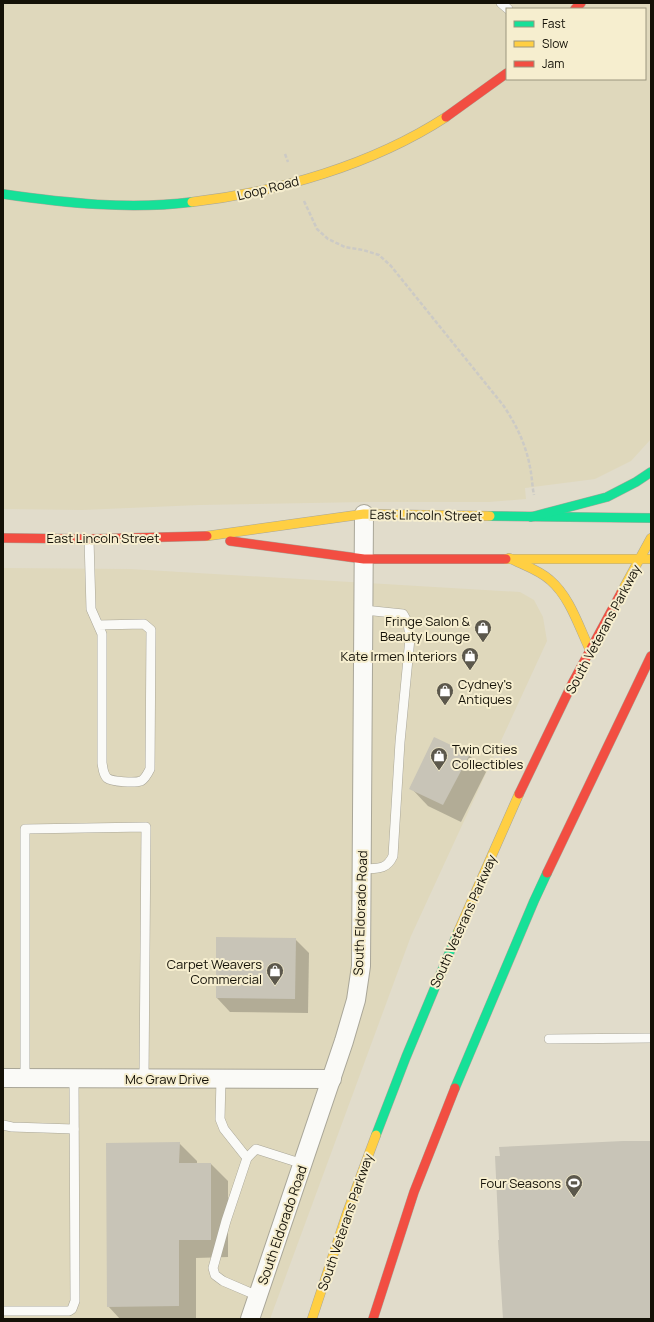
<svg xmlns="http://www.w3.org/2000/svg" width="654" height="1322" font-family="Manrope,sans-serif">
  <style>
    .built { fill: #dfd8bc; fill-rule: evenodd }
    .shadow { fill: #0003 }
    .building { fill: #c8c4b7 }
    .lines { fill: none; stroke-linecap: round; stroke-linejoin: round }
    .lane-casing { stroke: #a9a698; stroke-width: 10 }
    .street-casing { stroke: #a9a698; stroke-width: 20 }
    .fast-casing { stroke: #a9a698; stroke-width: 10 }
    .slow-casing { stroke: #a9a698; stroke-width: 10 }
    .jam-casing { stroke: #a9a698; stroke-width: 10 }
    .path { stroke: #cccac5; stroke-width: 2.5; stroke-dasharray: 4 2; stroke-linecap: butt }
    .lane { stroke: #fafaf7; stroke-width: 9 }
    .street { stroke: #fafaf7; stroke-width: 18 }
    .fast { stroke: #16e098; stroke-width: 9 }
    .slow { stroke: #ffcf43; stroke-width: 9 }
    .jam { stroke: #f24e42; stroke-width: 9 }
    .labels { text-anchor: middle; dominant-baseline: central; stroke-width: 4; stroke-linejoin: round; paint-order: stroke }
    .street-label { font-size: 13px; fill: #141107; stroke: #f6eecf }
    .poi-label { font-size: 13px; fill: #141107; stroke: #f6eecf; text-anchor: end }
  </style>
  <rect width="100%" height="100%" fill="#e1dccb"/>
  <g class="built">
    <path d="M3,3H651V439L631,461L595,479L525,488L526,499L489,502H366L199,505L82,510L3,509ZM507,9H645V79H507Z"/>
    <polygon points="3,568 130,569 520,592 534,600 543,617 547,641 411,936 270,1319 3,1319"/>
  </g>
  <g class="shadow">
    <polygon points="469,755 486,772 461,822 428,806 411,788"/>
    <polygon points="217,938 295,939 309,953 308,1013 230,1012 217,998"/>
    <polygon points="179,1143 197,1161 197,1164 211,1164 228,1181 228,1257 196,1258 196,1319 120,1319 108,1306"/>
  </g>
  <g class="building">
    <polygon points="434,737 470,754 443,805 409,789"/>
    <polygon points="216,937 296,938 295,999 216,998"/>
    <polygon points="623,1141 651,1141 651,1319 503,1319 498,1240 499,1240 495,1156 500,1156 499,1147"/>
    <polygon points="180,1142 179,1163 211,1163 211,1240 179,1240 179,1306 107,1307 106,1143"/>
  </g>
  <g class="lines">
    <defs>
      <g id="lane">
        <polyline points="501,3 508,9"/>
        <path d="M89,539L91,609L102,634V763C103,768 103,774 107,778C112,782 135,783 141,781C145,779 148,773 150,769L151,630L144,624L98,625"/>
        <path d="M362,869C376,868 386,871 393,856L400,742L410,638L408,623L403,614L364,610"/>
        <polyline points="549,1039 651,1038"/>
        <polyline points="25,1078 25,829 146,827 144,1078"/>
        <polyline points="221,1079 220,1119 224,1129 247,1158"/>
        <polyline points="3,1125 12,1127 74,1129"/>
        <polyline points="258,1296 223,1281 215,1275 213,1268 226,1221 247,1158 256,1149 303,1164"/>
        <polyline points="3,1311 69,1311 72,1309 75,1301 74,1078"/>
      </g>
      <g id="street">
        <polyline points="3,1078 332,1079"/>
        <polyline points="250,1319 344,1041 356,1000 361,966 364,514"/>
      </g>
      <g id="fast">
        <path d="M3,194C66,203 129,210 192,202"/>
        <polyline points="490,516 651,518"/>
        <polyline points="531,517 607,497 636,482 651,472"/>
        <polyline points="455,1088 534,901 547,873"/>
        <polyline points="376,1135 406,1057 458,932"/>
      </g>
      <g id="slow">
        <path d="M192,202C278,192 372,165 446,117"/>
        <polyline points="207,536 364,514 490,516"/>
        <path d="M509,558C523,565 539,570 550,580C570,597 579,627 590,650"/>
        <polyline points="506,559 651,559"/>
        <polyline points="621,593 651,538"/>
        <polyline points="458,932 519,794"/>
        <polyline points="312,1319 347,1213 376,1135"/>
      </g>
      <g id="jam">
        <polyline points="575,9 581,3"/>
        <polyline points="446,117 507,73"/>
        <polyline points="3,538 89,539 207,536"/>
        <polyline points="230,541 364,559 506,559"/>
        <polyline points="519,794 573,682 621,593"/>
        <polyline points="547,873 651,656"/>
        <polyline points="373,1319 414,1192 455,1088"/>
      </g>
    </defs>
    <use href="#lane" class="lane-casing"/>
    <use href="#street" class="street-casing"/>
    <use href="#fast" class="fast-casing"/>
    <use href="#slow" class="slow-casing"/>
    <use href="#jam" class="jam-casing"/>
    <g class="path">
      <polyline points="285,154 288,162"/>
      <path d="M304,201L317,229L328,239L345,247L363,250L379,255L391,266L503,405C516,424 526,445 530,467C532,476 532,486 534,495"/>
    </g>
    <use href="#lane" class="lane"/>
    <use href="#street" class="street"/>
    <use href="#fast" class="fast"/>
    <use href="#slow" class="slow"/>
    <use href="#jam" class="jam"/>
  </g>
  <defs>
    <symbol id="shop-pin" viewBox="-11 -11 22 30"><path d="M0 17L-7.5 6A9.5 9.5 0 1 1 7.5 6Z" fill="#5c584c" stroke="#f6eecf"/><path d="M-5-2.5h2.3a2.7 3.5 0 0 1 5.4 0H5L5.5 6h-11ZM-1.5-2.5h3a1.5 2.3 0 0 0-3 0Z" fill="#fff"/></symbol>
    <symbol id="stadium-pin" viewBox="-11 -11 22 30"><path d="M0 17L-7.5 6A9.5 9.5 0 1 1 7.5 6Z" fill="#5c584c" stroke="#f6eecf"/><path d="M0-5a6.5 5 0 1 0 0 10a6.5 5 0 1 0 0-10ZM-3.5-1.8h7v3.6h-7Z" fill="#fff"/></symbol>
  </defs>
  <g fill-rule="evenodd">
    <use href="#shop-pin" x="473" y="618" width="20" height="27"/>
    <use href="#shop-pin" x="460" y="646" width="20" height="27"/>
    <use href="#shop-pin" x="435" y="681" width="20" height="27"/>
    <use href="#shop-pin" x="429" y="746" width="20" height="27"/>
    <use href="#shop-pin" x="265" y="961" width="20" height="27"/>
    <use href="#stadium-pin" x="564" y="1173" width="20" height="27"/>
  </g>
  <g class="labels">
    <g class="street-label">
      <text transform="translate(268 188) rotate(-14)">Loop Road</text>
      <text transform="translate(426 515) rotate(1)">East Lincoln Street</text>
      <text x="103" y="538">East Lincoln Street</text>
      <text transform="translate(603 629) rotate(-62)">South Veterans Parkway</text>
      <text transform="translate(360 913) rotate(-88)">South Eldorado Road</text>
      <text transform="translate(463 921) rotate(-66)">South Veterans Parkway</text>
      <text x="167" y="1079">Mc Graw Drive</text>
      <text transform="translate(345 1222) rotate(-71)">South Veterans Parkway</text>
      <text transform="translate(282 1225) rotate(-71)">South Eldorado Road</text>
    </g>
    <g class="poi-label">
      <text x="470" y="621">Fringe Salon &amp;<tspan x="470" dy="15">Beauty Lounge</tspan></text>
      <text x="457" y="656">Kate Irmen Interiors</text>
      <text x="458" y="684" text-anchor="start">Cydney's<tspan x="458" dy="15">Antiques</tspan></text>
      <text x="452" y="749" text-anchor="start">Twin Cities<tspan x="452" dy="15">Collectibles</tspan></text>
      <text x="262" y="964">Carpet Weavers<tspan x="262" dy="15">Commercial</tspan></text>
      <text x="561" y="1183">Four Seasons</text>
    </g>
  </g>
  <rect width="654" height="1322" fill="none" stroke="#141107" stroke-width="8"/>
  <rect x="506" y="8" width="140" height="72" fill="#f6eecf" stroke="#9c967f"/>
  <rect x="514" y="21" width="20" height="6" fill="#16e098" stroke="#9c967f"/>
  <text x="542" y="28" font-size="12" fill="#141107">Fast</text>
  <rect x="514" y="41" width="20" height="6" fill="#ffcf43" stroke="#9c967f"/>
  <text x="542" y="48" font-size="12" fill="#141107">Slow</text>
  <rect x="514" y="61" width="20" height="6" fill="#f24e42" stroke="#9c967f"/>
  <text x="542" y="68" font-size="12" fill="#141107">Jam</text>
</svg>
